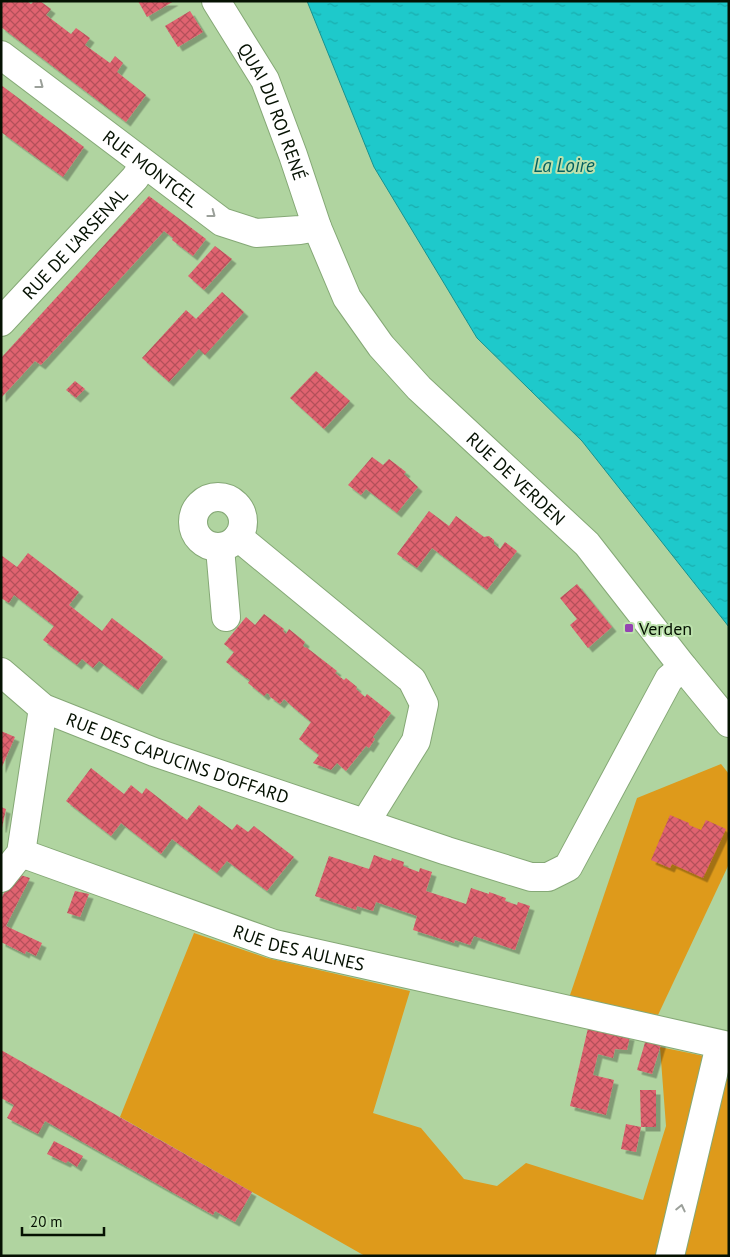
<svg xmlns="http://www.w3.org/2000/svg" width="730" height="1257" font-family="'PT Sans',sans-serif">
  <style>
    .green { fill: #de9a1b }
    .water { fill: url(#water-ripples); stroke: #16928f }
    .building { fill: url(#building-cross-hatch); filter: url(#shadow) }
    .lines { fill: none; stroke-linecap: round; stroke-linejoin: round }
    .street-casing { stroke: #85a876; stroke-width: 30 }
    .street { stroke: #fff; stroke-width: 28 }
    .oneway { stroke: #9ba09a }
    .poi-dot { fill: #9543b2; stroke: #bce1ac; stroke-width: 2 }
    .labels { text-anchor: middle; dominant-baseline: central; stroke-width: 4; stroke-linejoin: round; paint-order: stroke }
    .street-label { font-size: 18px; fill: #051102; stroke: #bce1ac }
    .poi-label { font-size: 18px; fill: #051102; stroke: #bce1ac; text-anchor: start }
    .water-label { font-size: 19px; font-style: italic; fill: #025f60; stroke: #bce1ac }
  </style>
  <defs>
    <pattern id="water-ripples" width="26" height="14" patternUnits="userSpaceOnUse" patternTransform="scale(1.25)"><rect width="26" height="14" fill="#1ec9cb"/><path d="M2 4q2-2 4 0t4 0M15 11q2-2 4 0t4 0" fill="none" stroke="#1aacad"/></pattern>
    <pattern id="building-cross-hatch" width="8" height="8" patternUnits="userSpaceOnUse" patternTransform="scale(1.25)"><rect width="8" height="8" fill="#e06370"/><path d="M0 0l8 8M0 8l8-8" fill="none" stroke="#b4505a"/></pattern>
    <filter id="shadow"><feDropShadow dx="4.5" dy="4.5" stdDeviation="0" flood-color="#0004"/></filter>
  </defs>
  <rect width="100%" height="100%" fill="#b0d4a0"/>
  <g class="green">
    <polygon points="721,764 729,774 729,864 658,1015 569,998 637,798"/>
    <polygon points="194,933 267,958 410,991 373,1113 421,1128 464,1179 497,1186 526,1163 643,1200 666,1126 660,1047 704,1056 658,1256 365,1256 120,1117"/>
    <polygon points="729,1077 729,1256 681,1256 719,1089"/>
  </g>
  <polygon class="water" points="307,1 729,1 729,627 582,441 477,338 374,167"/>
  <g class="building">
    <polygon points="1,1 27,1 31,4 34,1 40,1 51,9 46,15 71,34 76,28 90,38 85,45 110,63 115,56 123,63 117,72 146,95 126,122 1,27"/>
    <polygon points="138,1 174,1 147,17"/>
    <polygon points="190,11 203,32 178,47 165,26"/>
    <polygon points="1,85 84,147 63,177 1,132"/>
    <polygon points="149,196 206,239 193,256 172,240 173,238 164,231 41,365 35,361 1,398 1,358"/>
    <polygon points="215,246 232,259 204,290 188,276"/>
    <polygon points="222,292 244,312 205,355 199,349 169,382 142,358 186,310 196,319"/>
    <polygon points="316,371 350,401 324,429 290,398"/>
    <polygon points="75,381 85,389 76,398 66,390"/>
    <polygon points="372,457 383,465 389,459 406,472 404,474 418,487 397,513 366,489 361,495 348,485"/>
    <polygon points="429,511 449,526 456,516 484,537 489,536 494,540 494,544 500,549 505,542 517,551 487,590 432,548 417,568 397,554"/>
    <polygon points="28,553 79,592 69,605 102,631 112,618 163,657 138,690 99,661 93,668 82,659 77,665 43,640 54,626 14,595 9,603 1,598 1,555 17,567"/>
    <polygon points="577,584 612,627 588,648 570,625 577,619 560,598"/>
    <polygon points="264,614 284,629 283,631 286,634 289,629 305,642 303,646 306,648 306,647 337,671 335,673 344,680 346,678 357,687 356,689 365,697 367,694 391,713 373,737 375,739 369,748 366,746 346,771 337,763 331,770 313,763 319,755 299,739 311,722 294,708 284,699 280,704 269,696 270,695 267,693 264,696 248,683 250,680 247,678 246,678 226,662 234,652 224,644 246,617 255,625"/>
    <polygon points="1,731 15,737 1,769"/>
    <polygon points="91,768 124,794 131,785 142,794 146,788 187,820 199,805 232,830 237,824 248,832 254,826 294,857 267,891 227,861 217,873 172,839 161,854 121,823 111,836 66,801"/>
    <polygon points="1,807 6,809 2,828 1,828"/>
    <polygon points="670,815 689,823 689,825 701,830 706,820 726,829 703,878 672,864 670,868 651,860"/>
    <polygon points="374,855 391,861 392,858 404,862 403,866 419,872 420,868 432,872 426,891 466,904 471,888 489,894 489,892 506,898 505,901 517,905 518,902 530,906 515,950 474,936 470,945 455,940 454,943 413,930 417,916 376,902 373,911 357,906 356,910 315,896 329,856 369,869"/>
    <polygon points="14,873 30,878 6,926 42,943 36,956 26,951 25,954 1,942 1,899"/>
    <polygon points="75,891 89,894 80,917 67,913"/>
    <polygon points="588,1028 630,1036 627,1050 615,1049 613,1058 598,1054 593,1075 614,1080 606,1115 570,1106"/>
    <polygon points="646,1039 662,1041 652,1074 637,1070"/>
    <polygon points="1,1050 252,1192 235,1222 215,1211 213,1215 45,1121 38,1134 7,1118 14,1105 1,1098"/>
    <polygon points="640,1090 656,1090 656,1127 641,1127 636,1152 621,1149 626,1124 641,1127"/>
    <polygon points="54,1141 83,1156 77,1167 68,1161 66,1163 47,1154"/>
  </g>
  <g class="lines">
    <defs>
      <g id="street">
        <path id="s1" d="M216,1L265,80L293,155L317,227L347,298L381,346L419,388L587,544L683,667L729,723"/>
        <path id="s2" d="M1,55L222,222L256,233L300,230L317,227"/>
        <path id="s3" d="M1,322L135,178L144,164"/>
        <circle cx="218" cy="522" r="25"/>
        <polyline points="238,537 412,680 424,704 416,741 365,823"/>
        <polyline points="220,548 226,617"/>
        <path id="s4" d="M1,672L43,708L154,752L447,851L531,877H548L568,867L669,679L683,667"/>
        <path id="s5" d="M21,853L274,944L729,1046"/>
        <polyline points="1,878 21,853 43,708"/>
        <polyline points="670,1256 720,1045"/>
      </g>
    </defs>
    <use href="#street" class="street-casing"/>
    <use href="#street" class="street"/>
  </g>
  <defs><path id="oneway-chevron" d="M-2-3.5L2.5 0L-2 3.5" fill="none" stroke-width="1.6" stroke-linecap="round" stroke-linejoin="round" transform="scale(1.25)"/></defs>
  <g class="oneway">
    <use href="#oneway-chevron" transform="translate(40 85) rotate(37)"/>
    <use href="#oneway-chevron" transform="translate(212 214) rotate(37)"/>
    <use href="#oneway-chevron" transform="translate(681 1208) rotate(-77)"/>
  </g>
  <rect class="poi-dot" x="624" y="623" width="10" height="10" rx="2.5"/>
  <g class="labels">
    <g class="street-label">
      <text stroke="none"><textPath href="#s1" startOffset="125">QUAI DU ROI RENÉ</textPath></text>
      <text stroke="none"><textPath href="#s2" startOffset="188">RUE MONTCEL</textPath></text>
      <text stroke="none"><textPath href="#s3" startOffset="108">RUE DE L'ARSENAL</textPath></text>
      <text stroke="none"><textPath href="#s1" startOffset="574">RUE DE VERDEN</textPath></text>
      <text stroke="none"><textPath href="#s4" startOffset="199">RUE DES CAPUCINS D'OFFARD</textPath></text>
      <text stroke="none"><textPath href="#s5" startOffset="294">RUE DES AULNES</textPath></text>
    </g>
    <g class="poi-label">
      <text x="639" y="628">Verden</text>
    </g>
    <g class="water-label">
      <text x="564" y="165">La Loire</text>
    </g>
  </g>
  <rect width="730" height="1257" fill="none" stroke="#051102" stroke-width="5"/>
  <path d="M22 1227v8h82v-8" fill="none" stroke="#051102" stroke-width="2.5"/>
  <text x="30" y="1227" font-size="15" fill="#051102" stroke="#bce1ac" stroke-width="4" paint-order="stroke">20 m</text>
</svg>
